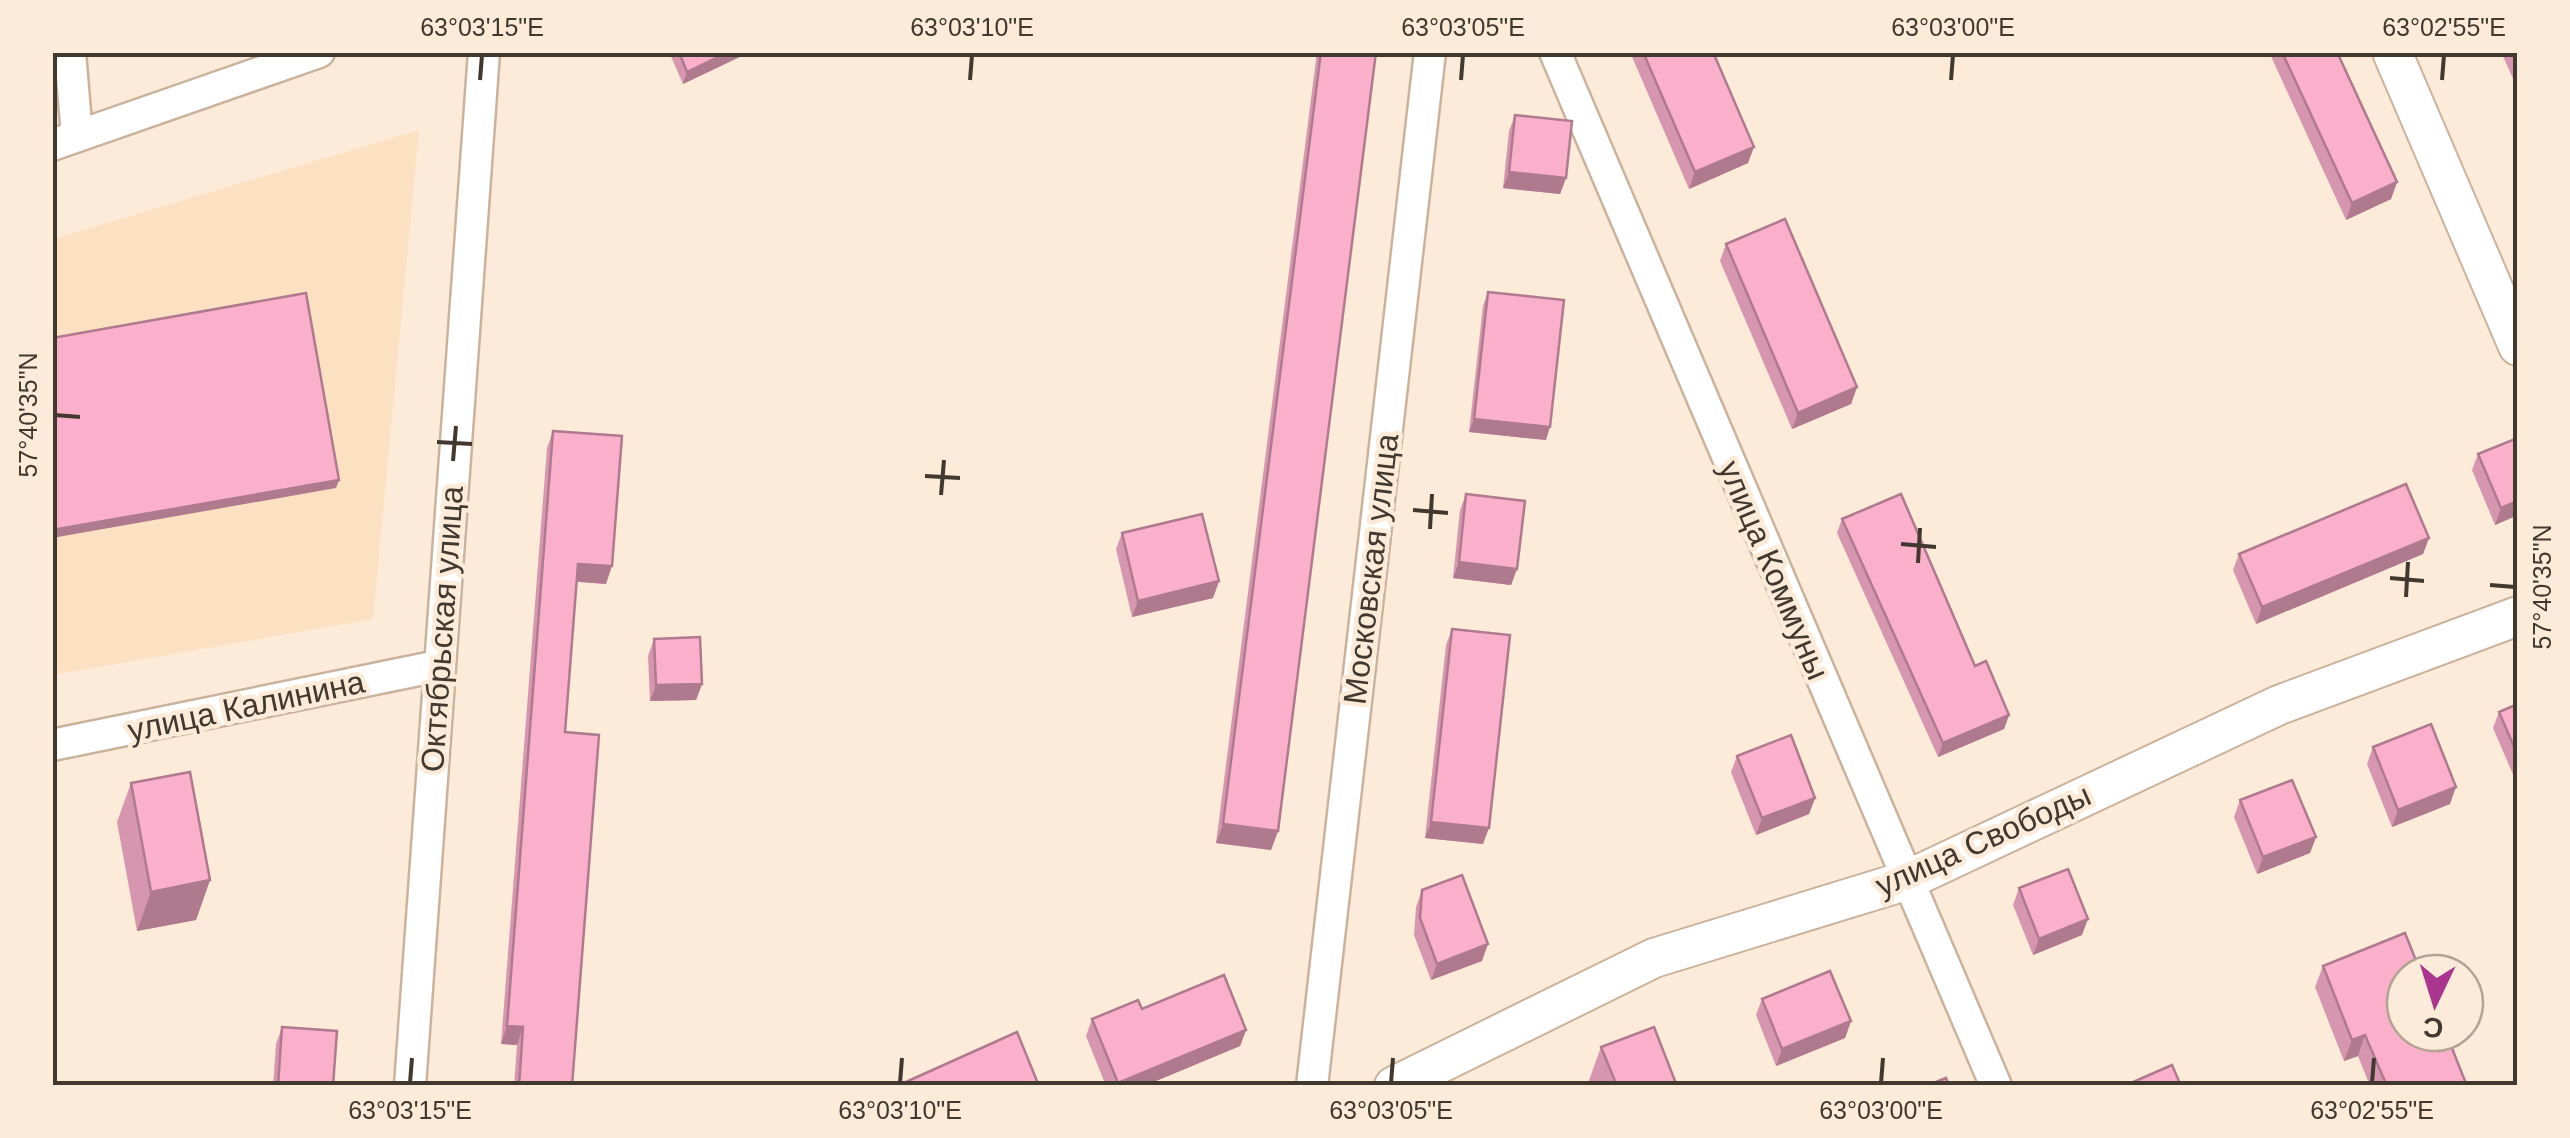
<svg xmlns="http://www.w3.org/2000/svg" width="2570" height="1138" font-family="Helvetica,sans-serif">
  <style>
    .built { fill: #fce0c2 }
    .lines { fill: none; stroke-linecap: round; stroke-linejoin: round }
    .minor-casing { stroke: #c9b39d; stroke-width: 35 }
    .tertiary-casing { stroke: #c9b39d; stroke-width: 42 }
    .minor { stroke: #fff; stroke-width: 30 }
    .tertiary { stroke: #fff; stroke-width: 38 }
    .wall { fill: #d796af }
    .shaded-wall { fill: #af7a8e }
    .building { fill: #faafcb; stroke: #af7a8e; stroke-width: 2.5 }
    .ticks { fill: none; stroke: #41382f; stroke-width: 4 }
    .labels { text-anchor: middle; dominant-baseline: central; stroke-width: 9; stroke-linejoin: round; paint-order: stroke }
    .street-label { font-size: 32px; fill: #41382f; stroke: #fdebd9 }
    .neatline { fill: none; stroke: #41382f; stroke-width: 4 }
    .ticks-label { font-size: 25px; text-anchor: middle; fill: #41382f }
  </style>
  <rect width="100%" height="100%" fill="#fdebd9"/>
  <polygon class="built" points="419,130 373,619 53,675 53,239"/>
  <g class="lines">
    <defs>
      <g id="minor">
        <polyline points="70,52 77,136"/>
        <polyline points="1555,52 1996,1086"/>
        <polyline points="52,145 319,52"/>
        <polyline points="52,745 438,666"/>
        <polyline points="410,1086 484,52"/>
        <polyline points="1312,1086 1430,52"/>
      </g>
      <g id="tertiary">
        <polyline points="2392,52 2518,346"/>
        <polyline points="1394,1086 1654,958 1905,881 2279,705 2518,616"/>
      </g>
    </defs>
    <use href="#minor" class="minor-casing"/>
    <use href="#tertiary" class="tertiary-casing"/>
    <use href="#minor" class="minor"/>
    <use href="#tertiary" class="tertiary"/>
  </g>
  <g class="wall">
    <polygon points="669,52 750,52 683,84"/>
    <polygon points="1317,52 1376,52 1278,831 1271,850 1216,843"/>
    <polygon points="1630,52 1713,52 1748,163 1689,189"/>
    <polygon points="2269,52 2337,52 2397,182 2391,199 2346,220"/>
    <polygon points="2503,52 2518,52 2518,90 2502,54"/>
    <polygon points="1515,115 1566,178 1560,194 1503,188 1509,131"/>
    <polygon points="1726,244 1857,387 1851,404 1792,429 1720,261"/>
    <polygon points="1488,292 1546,440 1469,432 1483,306"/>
    <polygon points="553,431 606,584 577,582 565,732 572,1086 514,1086 517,1045 501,1044 547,448"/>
    <polygon points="2518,444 2518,515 2495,525 2472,470 2478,454"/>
    <polygon points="1466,494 1517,569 1511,585 1453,578 1460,510"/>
    <polygon points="1842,519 1975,666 2009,715 2004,729 1938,757 1837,533"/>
    <polygon points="1122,533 1219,581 1213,598 1132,617 1116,549"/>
    <polygon points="2429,538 2423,554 2256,624 2233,570 2239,554"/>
    <polygon points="1452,629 1483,844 1425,838 1446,645"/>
    <polygon points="654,639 702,684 696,700 650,701 648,656"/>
    <polygon points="2518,704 2518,786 2493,728 2499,712"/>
    <polygon points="2373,747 2450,804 2392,827 2367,764"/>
    <polygon points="1737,756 1815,798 1809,814 1756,835 1731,772"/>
    <polygon points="131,783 210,880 196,920 137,931 117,822"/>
    <polygon points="2240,800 2316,837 2310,853 2257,874 2234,817"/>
    <polygon points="2019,888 2082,935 2033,955 2013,905"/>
    <polygon points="1422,890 1482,961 1431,980 1414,935 1416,907"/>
    <polygon points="2323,966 2467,1086 2370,1086 2358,1056 2344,1061 2315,987"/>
    <polygon points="1762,999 1851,1021 1845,1038 1776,1066 1756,1015"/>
    <polygon points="1142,1009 1246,1030 1240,1046 1144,1086 1106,1086 1086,1036 1092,1019"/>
    <polygon points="282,1027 333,1086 273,1086 276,1044"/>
    <polygon points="1601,1047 1677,1086 1587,1086"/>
  </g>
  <g class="shaded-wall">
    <polygon points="728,52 750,52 683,84 687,72"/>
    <polygon points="1754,147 1748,163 1689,189 1695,172"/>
    <polygon points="1509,172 1566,178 1560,194 1503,188"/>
    <polygon points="2397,182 2391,199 2346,220 2352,203"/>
    <polygon points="1857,387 1851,404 1792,429 1798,413"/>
    <polygon points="1474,419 1550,427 1546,440 1469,432"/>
    <polygon points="339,480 336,488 52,538 52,530"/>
    <polygon points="2518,501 2518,515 2495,525 2501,508"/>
    <polygon points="2429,538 2423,554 2256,624 2262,607"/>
    <polygon points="1459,562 1517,569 1511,585 1453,578"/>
    <polygon points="578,564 612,566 606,584 572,581"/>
    <polygon points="1219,581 1213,598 1132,617 1138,601"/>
    <polygon points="702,684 696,700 650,701 656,685"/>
    <polygon points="2009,715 2004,729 1938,757 1943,743"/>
    <polygon points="2456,787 2450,804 2392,827 2398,810"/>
    <polygon points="1815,798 1809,814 1756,835 1762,818"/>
    <polygon points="1431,822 1489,828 1483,844 1425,838"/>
    <polygon points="1223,824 1278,831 1271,850 1216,843"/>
    <polygon points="2316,837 2310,853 2257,874 2263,857"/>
    <polygon points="210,880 196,920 137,931 151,892"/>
    <polygon points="2088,919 2082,935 2033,955 2039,939"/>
    <polygon points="1488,944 1482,961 1431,980 1437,964"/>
    <polygon points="1851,1021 1845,1038 1776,1066 1782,1049"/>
    <polygon points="507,1026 523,1027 517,1045 501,1044"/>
    <polygon points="1246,1030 1240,1046 1144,1086 1117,1086 1118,1083"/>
    <polygon points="2365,1035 2358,1056 2344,1061 2352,1040"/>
  </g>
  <g class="building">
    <polygon points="679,52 728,52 687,72"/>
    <polygon points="1321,52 1376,52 1278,831 1223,824"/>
    <polygon points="1643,52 1713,52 1754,147 1695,172"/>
    <polygon points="2282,52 2337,52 2397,182 2352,203"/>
    <polygon points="1515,115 1572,121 1566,178 1509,172"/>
    <polygon points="1785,219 1857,387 1798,413 1726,244"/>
    <polygon points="1488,292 1564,300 1550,427 1474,419"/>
    <polygon points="306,293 339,480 52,530 52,338"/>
    <polygon points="553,431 622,436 612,566 578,564 565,732 599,735 572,1086 519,1086 523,1027 507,1026"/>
    <polygon points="2515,439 2518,444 2518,501 2501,508 2478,454"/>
    <polygon points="2406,484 2429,538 2262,607 2239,554"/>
    <polygon points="1466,494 1525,501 1517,569 1459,562"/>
    <polygon points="1901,494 1975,666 1986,661 2009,715 1943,743 1842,519"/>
    <polygon points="1202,514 1219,581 1138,601 1122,533"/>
    <polygon points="1452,629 1510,635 1489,828 1431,822"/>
    <polygon points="700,637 702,684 656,685 654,639"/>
    <polygon points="2518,704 2518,756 2499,712"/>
    <polygon points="2431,724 2456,787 2398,810 2373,747"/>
    <polygon points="1791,735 1815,798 1762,818 1737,756"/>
    <polygon points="190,772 210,880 151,892 131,783"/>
    <polygon points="2292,780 2316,837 2263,857 2240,800"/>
    <polygon points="2068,869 2088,919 2039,939 2019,888"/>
    <polygon points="1462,875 1488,944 1437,964 1420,918 1422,890"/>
    <polygon points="2405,933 2421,973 2405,973 2405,1033 2446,1033 2467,1086 2387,1086 2365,1035 2352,1040 2323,966"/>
    <polygon points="1830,971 1851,1021 1782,1049 1762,999"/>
    <polygon points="1224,975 1246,1030 1118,1083 1092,1019 1138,1000 1142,1009"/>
    <polygon points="282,1027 337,1031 333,1086 278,1086"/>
    <polygon points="1654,1027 1677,1086 1617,1086 1601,1047"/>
    <polygon points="1017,1032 1039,1086 897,1086"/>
    <polygon points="2172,1065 2181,1086 2124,1086"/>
    <polygon points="1946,1078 1949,1086 1926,1086"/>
  </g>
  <path class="ticks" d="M480,80L482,55M970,80L972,55M1461,80L1463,55M1951,80L1953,55M2442,80L2444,55M55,415L80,417M437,442L472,444M453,461L456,426M925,476L960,478M941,495L944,460M1413,510L1448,513M1430,529L1432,494M1901,544L1936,547M1918,563L1920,528M2390,578L2424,581M2490,585L2515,587M2406,597L2408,562M410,1083L412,1058M900,1083L902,1058M1391,1083L1393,1058M1881,1083L1883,1058M2372,1083L2374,1058"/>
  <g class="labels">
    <g class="street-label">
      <text transform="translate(1371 569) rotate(-83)">Московская улица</text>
      <text transform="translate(1774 570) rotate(67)">улица Коммуны</text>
      <text transform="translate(442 629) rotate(-86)">Октябрьская улица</text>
      <text transform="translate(246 706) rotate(-12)">улица Калинина</text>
      <text transform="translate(1983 840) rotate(-24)">улица Свободы</text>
    </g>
  </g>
  <rect width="2570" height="1138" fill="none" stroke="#fdebd9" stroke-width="110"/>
  <g transform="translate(2435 1003) rotate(184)"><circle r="48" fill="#fdebd9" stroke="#b2a395" stroke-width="2.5"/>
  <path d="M0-8L18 38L0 25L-18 38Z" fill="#a9358f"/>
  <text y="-15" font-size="28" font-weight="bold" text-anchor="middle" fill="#41382f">С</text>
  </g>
  <rect x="55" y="55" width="2460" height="1028" class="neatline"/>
  <g class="ticks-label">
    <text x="482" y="36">63°03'15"E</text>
    <text x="972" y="36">63°03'10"E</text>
    <text x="1463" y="36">63°03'05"E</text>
    <text x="1953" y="36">63°03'00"E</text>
    <text x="2444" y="36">63°02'55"E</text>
    <text transform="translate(28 415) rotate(-90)" y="9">57°40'35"N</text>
    <text transform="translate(2542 587) rotate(-90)" y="9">57°40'35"N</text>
    <text x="410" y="1119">63°03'15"E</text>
    <text x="900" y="1119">63°03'10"E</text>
    <text x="1391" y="1119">63°03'05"E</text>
    <text x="1881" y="1119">63°03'00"E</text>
    <text x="2372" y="1119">63°02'55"E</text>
  </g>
</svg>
